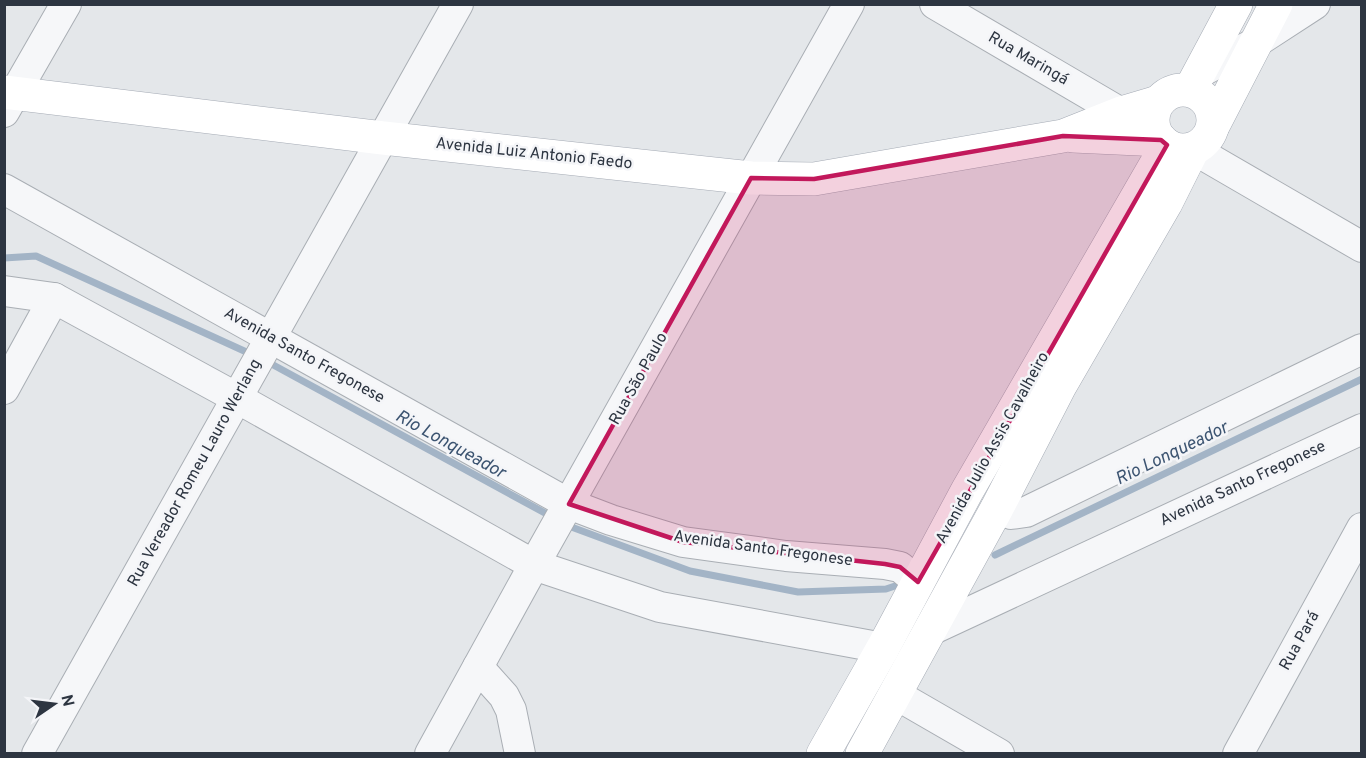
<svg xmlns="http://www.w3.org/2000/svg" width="1366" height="758" font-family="Overpass,sans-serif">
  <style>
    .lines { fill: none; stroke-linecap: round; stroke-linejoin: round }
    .stream { stroke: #a3b4c6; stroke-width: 7 }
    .minor-casing { stroke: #a9aeb4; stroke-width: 32 }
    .major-casing { stroke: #a5abb5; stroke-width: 34 }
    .minor { stroke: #f6f7f9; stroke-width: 30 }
    .major { stroke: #fff; stroke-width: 33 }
    .marked { fill: #c2185b; fill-opacity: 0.2; stroke: #c2185b; stroke-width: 4.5; stroke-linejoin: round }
    .labels { text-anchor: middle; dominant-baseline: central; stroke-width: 5; stroke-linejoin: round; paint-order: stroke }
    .street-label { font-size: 16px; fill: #2d3541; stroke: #f4f5f8 }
    .water-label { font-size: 18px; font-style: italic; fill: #3c5471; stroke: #f4f5f8 }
  </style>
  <rect width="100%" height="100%" fill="#e4e7ea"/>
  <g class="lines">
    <g class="stream">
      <polyline points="4,258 36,256 253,355"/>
      <polyline points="266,361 554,518"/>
      <polyline points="566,525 690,571 798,592 886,589 901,584"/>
      <polyline points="995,555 1362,379"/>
    </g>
    <defs>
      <g id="minor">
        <polyline points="935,4 1121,113"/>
        <polyline points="1199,73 1255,43 1315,4"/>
        <polyline points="4,112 66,4"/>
        <polyline points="1193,149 1362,247"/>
        <polyline points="4,189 569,504 611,520 683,542 786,556 885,564 900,567 918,582"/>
        <polyline points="4,291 54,298 237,398 534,565 660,607 883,648"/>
        <polyline points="4,389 54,298"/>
        <polyline points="997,508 1011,514 1026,512 1362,349"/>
        <polyline points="929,631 1362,429"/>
        <polyline points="478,667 504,696 511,710 520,754"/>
        <polyline points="895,694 999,754"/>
        <polyline points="37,754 458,4"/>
        <polyline points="430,754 534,565 849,4"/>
        <polyline points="1238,754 1362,528"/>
      </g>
      <g id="major">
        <circle cx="1183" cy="120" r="30"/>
        <polyline points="1190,90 1236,4"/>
        <polyline points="4,92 383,138 751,178 814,179 1063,136 1121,113 1158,102"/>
        <polyline points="1213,126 1276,4"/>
        <polyline points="1073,136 1161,140"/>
        <polyline points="823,754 883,648 967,491 1167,145"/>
        <polyline points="862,754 997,508 1060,386 1166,203 1193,149"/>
      </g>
    </defs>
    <use href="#minor" class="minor-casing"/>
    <use href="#major" class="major-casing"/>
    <use href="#minor" class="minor"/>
    <use href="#major" class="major"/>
  </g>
  <path class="marked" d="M1063,136L1161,140L1167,145L918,582L900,567L885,564L683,542L569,504L751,178L814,179Z"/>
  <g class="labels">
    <g class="street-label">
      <text transform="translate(1028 59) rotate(30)">Rua Maringá</text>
      <text transform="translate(534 154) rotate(6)">Avenida Luiz Antonio Faedo</text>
      <text transform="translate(304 356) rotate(29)">Avenida Santo Fregonese</text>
      <text transform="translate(639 379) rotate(-61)">Rua São Paulo</text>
      <text transform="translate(993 448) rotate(-61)">Avenida Julio Assis Cavalheiro</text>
      <text transform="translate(195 473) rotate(-61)">Rua Vereador Romeu Lauro Werlang</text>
      <text transform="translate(1243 484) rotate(-25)">Avenida Santo Fregonese</text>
      <text transform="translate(763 549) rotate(8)">Avenida Santo Fregonese</text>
      <text transform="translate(1300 641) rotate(-61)">Rua Pará</text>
    </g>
    <g class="water-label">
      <text transform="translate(450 445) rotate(29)">Rio Lonqueador</text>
      <text transform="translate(1172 454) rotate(-26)">Rio Lonqueador</text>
    </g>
  </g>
  <rect width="1366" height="758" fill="none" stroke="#2d3541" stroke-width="12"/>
  <g transform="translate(54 704) rotate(76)" stroke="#f4f5f8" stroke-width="4.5" paint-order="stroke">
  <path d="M0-4.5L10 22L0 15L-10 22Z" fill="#2d3541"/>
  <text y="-9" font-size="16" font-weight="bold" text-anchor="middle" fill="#2d3541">N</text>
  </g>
</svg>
